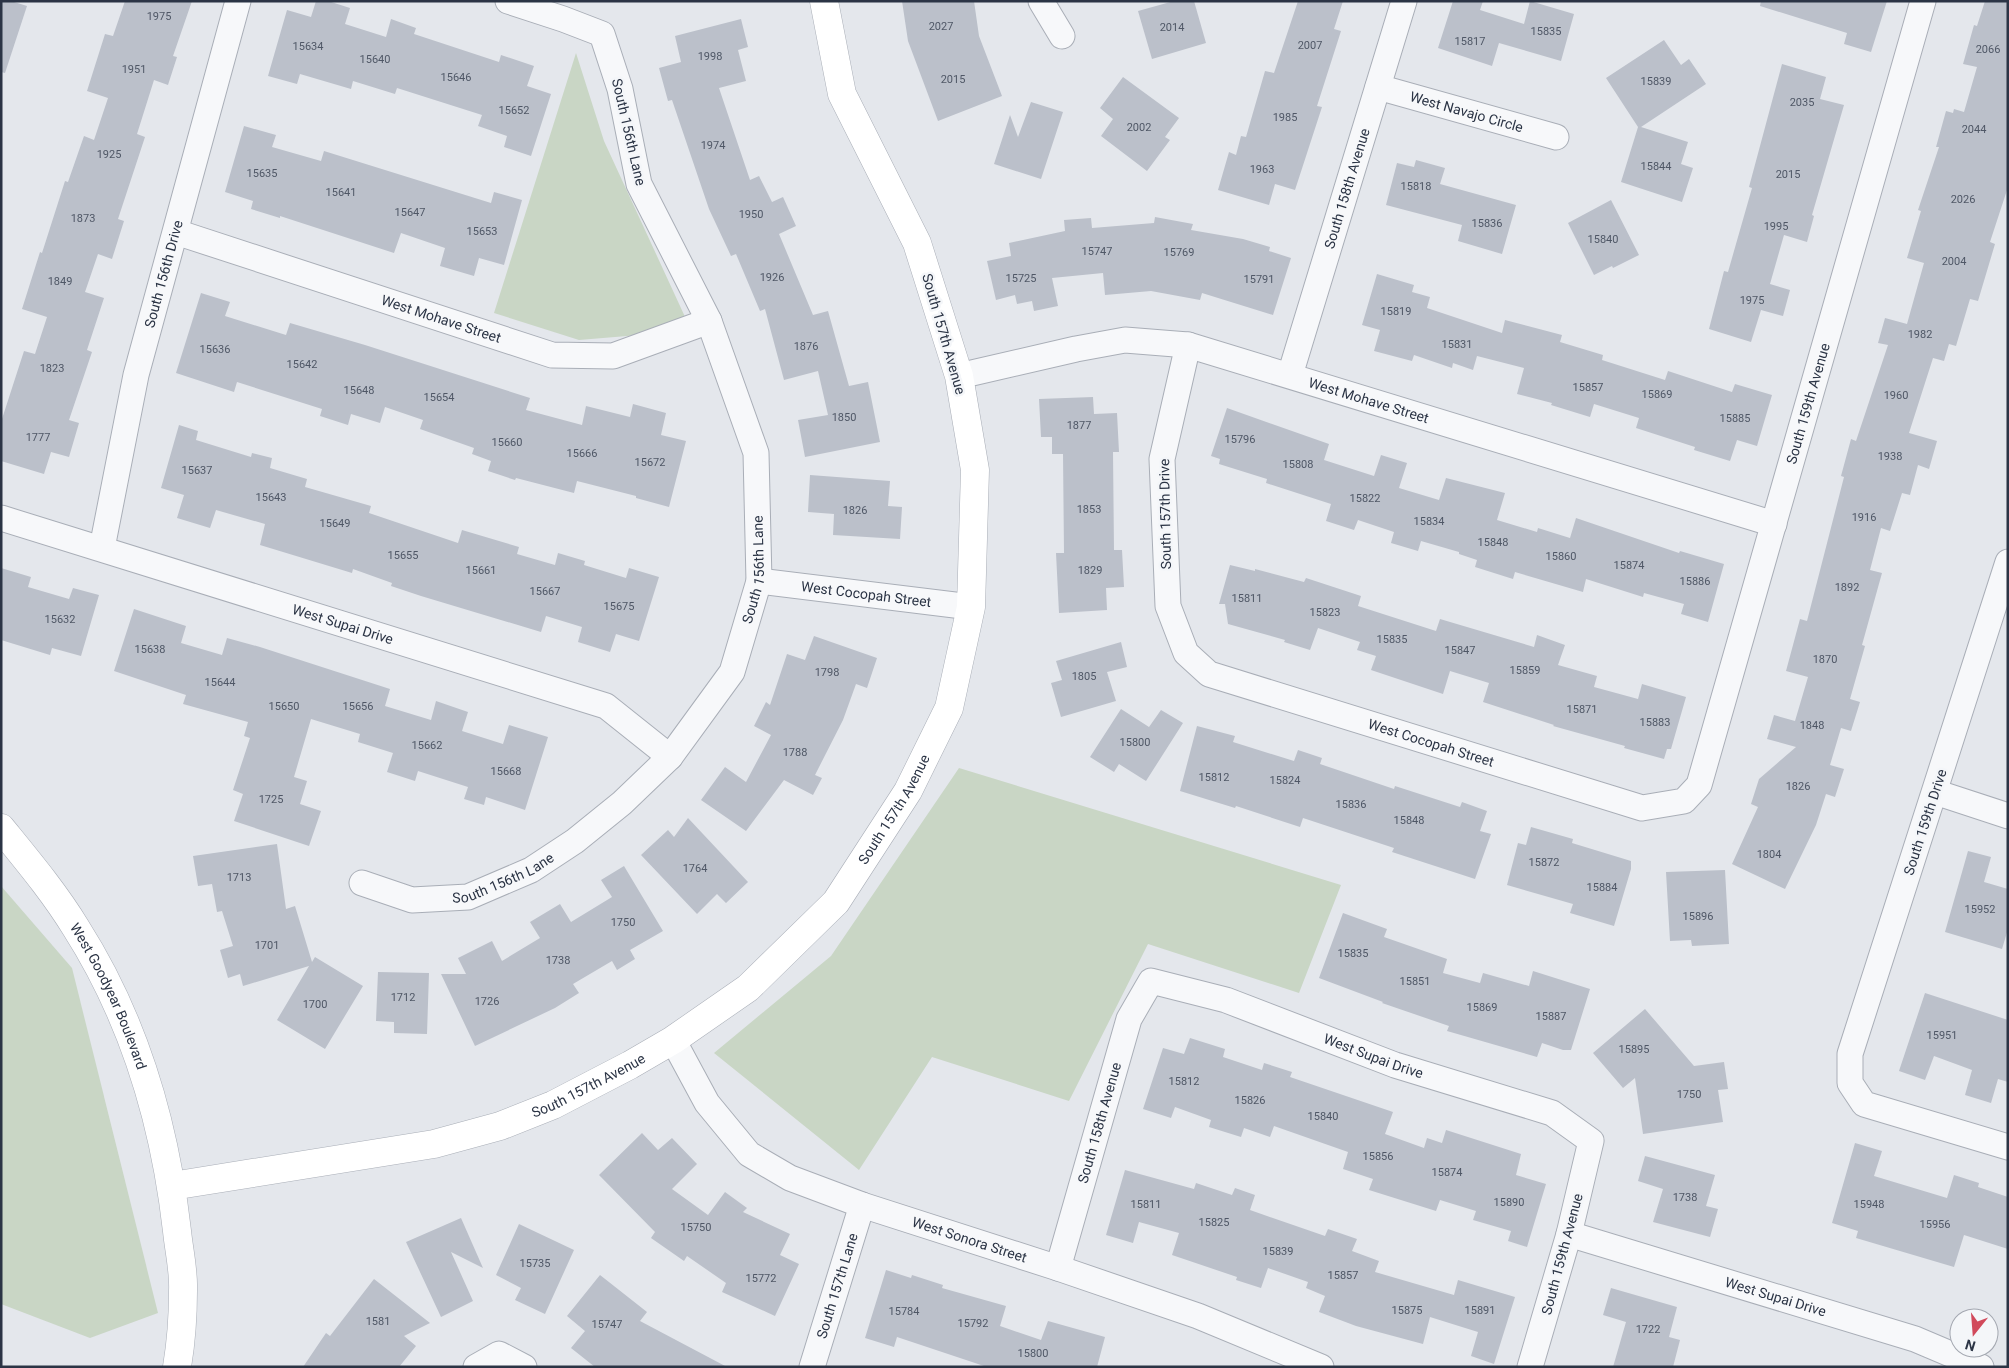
<svg xmlns="http://www.w3.org/2000/svg" width="2009" height="1368" font-family="Roboto,sans-serif">
  <style>
    .green { fill: #c9d6c5 }
    .building { fill: #bbc0ca }
    .lines { fill: none; stroke-linecap: round; stroke-linejoin: round }
    .street-casing { stroke: #a9aeb7; stroke-width: 27 }
    .secondary-casing { stroke: #a9aeb7; stroke-width: 29 }
    .street { stroke: #f7f8fa; stroke-width: 25 }
    .secondary { stroke: #fff; stroke-width: 28 }
    .labels { text-anchor: middle; dominant-baseline: central; stroke-width: 5; stroke-linejoin: round; paint-order: stroke }
    .number-label { font-size: 11px; fill: #4f5766 }
    .street-label { font-size: 14px; fill: #2b3445; stroke: #f4f6f9 }
  </style>
  <rect width="100%" height="100%" fill="#e4e7ec"/>
  <g class="green">
    <polygon points="576,53 604,141 686,319 639,335 579,340 494,313"/>
    <polygon points="959,768 1341,885 1299,993 1148,944 1069,1101 932,1057 859,1170 714,1053 831,956"/>
    <polygon points="1,886 72,968 158,1313 90,1338 1,1304"/>
  </g>
  <g class="building">
    <polygon points="1,1 11,1 27,6 5,73 1,72"/>
    <polygon points="125,1 192,1 173,56 177,57 168,85 154,80 137,134 145,137 118,219 124,221 112,259 98,254 85,292 104,298 87,350 92,352 69,420 79,423 69,457 51,452 44,474 1,461 1,422 24,351 35,354 47,317 22,309 40,252 42,253 65,181 68,182 84,136 94,140 108,98 87,91 105,34 113,36"/>
    <polygon points="316,1 328,1 350,8 345,24 386,37 391,19 416,28 414,34 499,62 501,55 534,66 527,86 551,94 531,156 504,147 507,136 478,126 482,115 397,88 395,94 353,81 351,89 300,74 297,84 268,76 287,10 311,17"/>
    <polygon points="902,1 974,1 979,36 1002,96 938,121 908,41"/>
    <polygon points="1174,1 1194,1 1206,43 1152,59 1138,11"/>
    <polygon points="1298,1 1343,1 1334,29 1341,31 1317,106 1322,107 1295,190 1275,184 1269,205 1218,190 1229,152 1236,155 1241,136 1246,137 1265,71 1274,73"/>
    <polygon points="1453,1 1483,1 1480,10 1524,24 1530,1 1574,14 1561,61 1499,43 1492,66 1438,48"/>
    <polygon points="1761,1 1887,1 1871,52 1844,44 1847,33 1760,6"/>
    <polygon points="1985,1 2008,1 2008,187 1990,242 1995,244 1978,301 1970,299 1956,346 1949,344 1944,361 1933,358 1909,433 1937,441 1929,469 1918,465 1910,495 1902,493 1890,531 1881,528 1870,570 1882,573 1862,645 1865,646 1850,699 1860,702 1851,731 1841,728 1830,765 1844,769 1835,797 1826,794 1816,825 1785,889 1732,864 1758,807 1751,804 1759,779 1796,747 1767,739 1774,715 1795,721 1808,677 1786,671 1800,619 1807,621 1844,477 1841,476 1851,439 1856,441 1888,345 1878,343 1885,318 1907,324 1924,263 1907,258 1921,211 1918,210 1939,147 1936,147 1946,111 1953,113 1954,109 1964,112 1977,67 1963,64 1974,25 1977,26"/>
    <polygon points="741,19 748,47 738,50 746,81 719,88 750,180 759,176 772,202 783,197 796,226 779,234 813,315 828,311 849,386 868,382 880,442 805,457 798,420 828,415 818,371 784,380 765,309 760,311 736,254 731,256 709,209 672,100 668,101 659,68 681,62 675,36"/>
    <polygon points="1664,40 1681,65 1689,59 1706,84 1641,127 1688,142 1681,164 1693,168 1682,202 1621,182 1638,127 1606,78"/>
    <polygon points="1782,64 1826,77 1820,99 1844,105 1812,215 1814,216 1807,242 1784,235 1770,284 1790,290 1783,316 1761,310 1751,342 1709,329 1724,271 1728,272 1752,188 1749,187"/>
    <polygon points="1123,77 1179,118 1165,137 1170,140 1147,171 1101,136 1113,119 1100,108"/>
    <polygon points="1031,102 1063,112 1041,179 994,164 1010,115 1018,137"/>
    <polygon points="244,126 276,135 272,147 321,161 324,151 491,203 494,192 522,200 504,265 479,258 474,276 440,266 445,248 401,233 394,253 280,216 280,218 251,209 253,201 225,192"/>
    <polygon points="1416,160 1445,168 1440,184 1516,205 1502,254 1458,241 1462,225 1386,205 1397,163 1414,167"/>
    <polygon points="1611,200 1639,255 1613,268 1612,266 1594,275 1568,223"/>
    <polygon points="1155,217 1193,224 1191,230 1243,239 1270,247 1269,251 1291,258 1273,315 1202,293 1200,300 1151,291 1105,295 1103,273 1052,278 1058,306 1034,311 1032,301 1017,304 1015,295 996,300 987,261 1011,256 1009,243 1065,231 1064,220 1091,218 1092,228 1154,223"/>
    <polygon points="1377,274 1414,285 1412,292 1430,297 1427,308 1502,333 1505,320 1562,335 1560,342 1603,355 1602,360 1665,380 1668,371 1732,392 1735,384 1772,395 1757,446 1737,440 1730,461 1694,450 1695,447 1636,428 1639,418 1594,404 1590,417 1551,405 1552,403 1517,394 1524,368 1477,356 1473,370 1453,363 1452,368 1414,355 1412,361 1374,351 1380,330 1362,325"/>
    <polygon points="201,293 230,302 225,316 286,335 290,323 365,345 530,398 526,410 582,425 586,406 630,417 633,404 666,413 661,435 686,441 669,507 636,498 636,496 577,481 574,493 516,478 515,480 488,471 491,461 472,454 474,448 420,429 423,420 385,407 380,423 351,414 348,425 320,416 322,409 237,382 234,392 176,373"/>
    <polygon points="1093,397 1094,414 1117,413 1119,452 1113,452 1114,550 1122,550 1124,587 1106,588 1107,610 1059,613 1056,553 1064,553 1063,454 1052,454 1052,437 1041,437 1039,399"/>
    <polygon points="1227,408 1329,444 1324,460 1374,476 1381,455 1407,463 1399,488 1439,500 1446,478 1505,493 1497,520 1537,532 1538,528 1570,538 1576,518 1679,553 1680,551 1724,564 1708,622 1681,614 1684,604 1644,593 1643,597 1586,579 1583,592 1515,572 1513,579 1475,567 1477,560 1459,554 1459,552 1421,541 1418,551 1391,543 1394,532 1358,520 1354,530 1326,521 1331,504 1266,483 1267,479 1219,464 1220,459 1211,456"/>
    <polygon points="179,425 198,431 196,440 251,457 252,453 272,458 270,468 307,479 305,487 371,506 369,513 458,543 462,530 519,547 517,554 555,565 558,553 585,561 584,565 626,578 629,568 659,577 639,641 616,634 610,652 578,642 582,627 546,616 541,632 421,596 391,586 392,583 353,569 352,573 260,545 265,524 216,510 210,528 177,518 184,495 161,488"/>
    <polygon points="810,475 890,481 888,506 902,507 900,539 833,535 834,514 808,512"/>
    <polygon points="1230,565 1255,571 1255,569 1304,582 1306,578 1361,596 1358,606 1436,631 1440,619 1534,647 1537,635 1565,645 1558,665 1597,676 1594,687 1638,699 1642,684 1686,697 1671,749 1667,749 1664,759 1624,748 1625,746 1553,726 1554,725 1483,702 1489,683 1450,671 1443,694 1371,670 1376,656 1357,650 1360,642 1318,628 1310,650 1284,642 1285,640 1228,624 1225,604 1219,604"/>
    <polygon points="1,568 31,577 28,587 69,599 73,588 99,595 81,656 52,648 50,655 1,640"/>
    <polygon points="134,609 186,626 181,643 222,655 227,638 260,647 390,689 385,706 431,720 436,701 468,712 462,731 503,744 509,725 548,737 525,810 486,797 484,805 464,799 468,787 418,771 415,781 387,772 393,753 358,742 360,734 311,719 294,777 307,781 300,804 321,811 309,846 234,821 243,794 233,790 250,738 244,736 248,722 183,704 186,695 114,671"/>
    <polygon points="814,636 877,658 867,688 856,684 843,720 815,775 822,778 813,795 784,780 746,831 701,800 725,767 746,782 771,735 754,726 766,702 770,705 787,654 805,660"/>
    <polygon points="1121,642 1127,667 1107,672 1116,701 1061,717 1051,683 1062,680 1056,661"/>
    <polygon points="1121,709 1149,727 1161,710 1183,723 1146,781 1119,764 1114,772 1090,757"/>
    <polygon points="1197,726 1235,736 1233,742 1294,761 1298,750 1322,758 1320,764 1394,789 1395,786 1460,807 1462,802 1487,811 1480,831 1491,834 1475,879 1392,852 1394,848 1303,818 1300,827 1236,806 1235,808 1180,791"/>
    <polygon points="688,818 748,882 726,903 717,894 697,914 641,855 668,830 674,837"/>
    <polygon points="1531,827 1573,839 1572,843 1631,861 1631,869 1614,926 1570,913 1573,904 1507,885 1518,843 1526,845"/>
    <polygon points="277,844 286,909 295,906 312,962 315,957 363,986 325,1049 277,1020 309,966 243,986 240,974 228,978 220,950 233,946 222,911 217,912 212,884 198,886 193,856"/>
    <polygon points="1968,851 1991,857 1984,882 2008,889 2008,929 2002,949 1945,932"/>
    <polygon points="624,866 663,931 630,950 635,959 617,970 612,961 573,984 579,993 555,1008 475,1046 441,974 466,974 458,958 492,941 502,961 540,938 530,922 560,904 571,922 612,897 601,880"/>
    <polygon points="1725,870 1729,944 1692,946 1691,940 1670,941 1666,872"/>
    <polygon points="1343,913 1387,929 1384,937 1447,959 1443,973 1480,983 1483,973 1529,986 1533,971 1590,989 1571,1050 1563,1050 1542,1043 1537,1057 1447,1031 1449,1026 1382,1003 1383,1002 1319,978"/>
    <polygon points="378,972 429,973 427,1034 394,1033 394,1022 376,1021"/>
    <polygon points="1925,993 2008,1020 2008,1082 1998,1079 1991,1103 1965,1095 1972,1070 1934,1056 1925,1080 1899,1071"/>
    <polygon points="1645,1009 1694,1066 1724,1062 1728,1089 1718,1090 1723,1122 1643,1134 1635,1078 1623,1088 1593,1053"/>
    <polygon points="1190,1038 1225,1049 1223,1057 1262,1070 1264,1063 1292,1072 1290,1077 1393,1112 1385,1134 1424,1148 1427,1138 1442,1143 1446,1130 1521,1154 1516,1175 1546,1184 1527,1247 1508,1241 1511,1231 1473,1220 1476,1211 1440,1200 1436,1211 1369,1190 1373,1179 1343,1169 1348,1152 1274,1126 1270,1137 1244,1128 1241,1137 1209,1127 1211,1120 1175,1107 1171,1118 1143,1109 1163,1048 1184,1054"/>
    <polygon points="642,1133 658,1150 672,1138 697,1164 672,1189 708,1215 725,1192 747,1208 743,1212 790,1234 780,1255 799,1264 775,1316 722,1292 726,1283 687,1256 684,1261 651,1238 655,1232 599,1175"/>
    <polygon points="1855,1143 1882,1151 1874,1176 1947,1198 1954,1175 1979,1183 1978,1187 2008,1197 2008,1249 1964,1235 1954,1267 1856,1238 1858,1231 1832,1223"/>
    <polygon points="1645,1156 1715,1175 1706,1206 1718,1209 1710,1237 1653,1222 1663,1189 1638,1181"/>
    <polygon points="1125,1170 1194,1189 1196,1183 1232,1195 1235,1188 1255,1195 1250,1210 1325,1236 1328,1229 1357,1239 1352,1251 1379,1261 1375,1272 1454,1295 1458,1280 1515,1297 1494,1364 1471,1356 1478,1332 1430,1317 1423,1344 1356,1326 1319,1312 1325,1296 1306,1288 1308,1282 1268,1268 1261,1288 1236,1280 1237,1277 1172,1255 1179,1233 1139,1222 1133,1243 1106,1235"/>
    <polygon points="461,1218 483,1268 451,1252 473,1301 441,1317 406,1242"/>
    <polygon points="519,1224 574,1250 545,1314 515,1300 521,1288 496,1275"/>
    <polygon points="886,1270 911,1278 912,1275 943,1285 942,1288 1006,1306 1000,1326 1041,1340 1048,1321 1105,1337 1097,1367 987,1367 897,1337 894,1347 865,1338"/>
    <polygon points="600,1275 647,1312 640,1321 727,1367 595,1367 571,1348 585,1331 567,1316"/>
    <polygon points="374,1279 430,1323 404,1336 416,1346 399,1367 303,1367 326,1333 330,1336"/>
    <polygon points="1611,1288 1677,1307 1669,1337 1680,1340 1673,1367 1613,1367 1626,1322 1603,1315"/>
  </g>
  <g class="lines">
    <defs>
      <g id="street">
        <polyline points="1041,1 1062,36"/>
        <path id="s1" d="M1378,87L1556,137"/>
        <path id="s2" d="M176,232L552,355L613,356L709,321"/>
        <path id="s3" d="M1188,345L1162,459L1168,606L1186,653L1209,674L1642,808L1684,801L1699,785L1923,1"/>
        <path id="s4" d="M1290,375L1404,1"/>
        <path id="s5" d="M959,376L1076,349L1125,340L1188,345L1774,524"/>
        <path id="s6" d="M1,518L606,706L670,757"/>
        <path id="s7" d="M102,548L136,375L238,1"/>
        <polyline points="2008,562 1850,1054 1850,1083 1864,1104 2008,1147"/>
        <path id="s8" d="M759,581L971,607"/>
        <polyline points="1935,792 2008,816"/>
        <path id="s9" d="M362,883L412,900L468,897L531,870L575,841L622,803L670,757L732,672L759,581L756,453L709,321L639,184L620,89L602,34L563,19L508,1"/>
        <path id="s10" d="M673,1040L707,1103L749,1154L790,1178L862,1205L1058,1268L1198,1316L1321,1367"/>
        <path id="s11" d="M1569,1234L1915,1339L1981,1367"/>
        <path id="s12" d="M1058,1268L1129,1019L1151,981L1226,1000L1395,1065L1552,1113L1591,1141L1569,1234L1530,1367"/>
        <polyline points="476,1367 499,1354 524,1367"/>
        <path id="s13" d="M812,1367L862,1205"/>
      </g>
      <g id="secondary">
        <path id="s14" d="M1,828C27,860 54,892 76,928C134,1019 165,1125 177,1231C179,1251 184,1271 183,1291C183,1316 181,1343 177,1367"/>
        <path id="s15" d="M172,1186L434,1144L500,1126L553,1105L630,1065L673,1040L748,988L836,902L908,791L949,708L971,607L975,470L959,376L917,243L842,94L824,1"/>
      </g>
    </defs>
    <use href="#street" class="street-casing"/>
    <use href="#secondary" class="secondary-casing"/>
    <use href="#street" class="street"/>
    <use href="#secondary" class="secondary"/>
  </g>
  <g class="labels">
    <g class="number-label">
      <text x="159" y="16">1975</text>
      <text x="941" y="26">2027</text>
      <text x="1172" y="27">2014</text>
      <text x="1546" y="31">15835</text>
      <text x="1470" y="41">15817</text>
      <text x="1310" y="45">2007</text>
      <text x="308" y="46">15634</text>
      <text x="1988" y="49">2066</text>
      <text x="710" y="56">1998</text>
      <text x="375" y="59">15640</text>
      <text x="134" y="69">1951</text>
      <text x="456" y="77">15646</text>
      <text x="953" y="79">2015</text>
      <text x="1656" y="81">15839</text>
      <text x="1802" y="102">2035</text>
      <text x="514" y="110">15652</text>
      <text x="1285" y="117">1985</text>
      <text x="1139" y="127">2002</text>
      <text x="1974" y="129">2044</text>
      <text x="713" y="145">1974</text>
      <text x="109" y="154">1925</text>
      <text x="1656" y="166">15844</text>
      <text x="1262" y="169">1963</text>
      <text x="262" y="173">15635</text>
      <text x="1788" y="174">2015</text>
      <text x="1416" y="186">15818</text>
      <text x="341" y="192">15641</text>
      <text x="1963" y="199">2026</text>
      <text x="410" y="212">15647</text>
      <text x="751" y="214">1950</text>
      <text x="83" y="218">1873</text>
      <text x="1487" y="223">15836</text>
      <text x="1776" y="226">1995</text>
      <text x="482" y="231">15653</text>
      <text x="1603" y="239">15840</text>
      <text x="1097" y="251">15747</text>
      <text x="1179" y="252">15769</text>
      <text x="1954" y="261">2004</text>
      <text x="772" y="277">1926</text>
      <text x="1021" y="278">15725</text>
      <text x="1259" y="279">15791</text>
      <text x="60" y="281">1849</text>
      <text x="1752" y="300">1975</text>
      <text x="1396" y="311">15819</text>
      <text x="1920" y="334">1982</text>
      <text x="1457" y="344">15831</text>
      <text x="806" y="346">1876</text>
      <text x="215" y="349">15636</text>
      <text x="302" y="364">15642</text>
      <text x="52" y="368">1823</text>
      <text x="1588" y="387">15857</text>
      <text x="359" y="390">15648</text>
      <text x="1657" y="394">15869</text>
      <text x="1896" y="395">1960</text>
      <text x="439" y="397">15654</text>
      <text x="844" y="417">1850</text>
      <text x="1735" y="418">15885</text>
      <text x="1079" y="425">1877</text>
      <text x="38" y="437">1777</text>
      <text x="1240" y="439">15796</text>
      <text x="507" y="442">15660</text>
      <text x="582" y="453">15666</text>
      <text x="1890" y="456">1938</text>
      <text x="650" y="462">15672</text>
      <text x="1298" y="464">15808</text>
      <text x="197" y="470">15637</text>
      <text x="271" y="497">15643</text>
      <text x="1365" y="498">15822</text>
      <text x="1089" y="509">1853</text>
      <text x="855" y="510">1826</text>
      <text x="1864" y="517">1916</text>
      <text x="1429" y="521">15834</text>
      <text x="335" y="523">15649</text>
      <text x="1493" y="542">15848</text>
      <text x="403" y="555">15655</text>
      <text x="1561" y="556">15860</text>
      <text x="1629" y="565">15874</text>
      <text x="481" y="570">15661</text>
      <text x="1090" y="570">1829</text>
      <text x="1695" y="581">15886</text>
      <text x="1847" y="587">1892</text>
      <text x="545" y="591">15667</text>
      <text x="1247" y="598">15811</text>
      <text x="619" y="606">15675</text>
      <text x="1325" y="612">15823</text>
      <text x="60" y="619">15632</text>
      <text x="1392" y="639">15835</text>
      <text x="150" y="649">15638</text>
      <text x="1460" y="650">15847</text>
      <text x="1825" y="659">1870</text>
      <text x="1525" y="670">15859</text>
      <text x="827" y="672">1798</text>
      <text x="1084" y="676">1805</text>
      <text x="220" y="682">15644</text>
      <text x="284" y="706">15650</text>
      <text x="358" y="706">15656</text>
      <text x="1582" y="709">15871</text>
      <text x="1655" y="722">15883</text>
      <text x="1812" y="725">1848</text>
      <text x="1135" y="742">15800</text>
      <text x="427" y="745">15662</text>
      <text x="795" y="752">1788</text>
      <text x="506" y="771">15668</text>
      <text x="1214" y="777">15812</text>
      <text x="1285" y="780">15824</text>
      <text x="1798" y="786">1826</text>
      <text x="271" y="799">1725</text>
      <text x="1351" y="804">15836</text>
      <text x="1409" y="820">15848</text>
      <text x="1769" y="854">1804</text>
      <text x="1544" y="862">15872</text>
      <text x="695" y="868">1764</text>
      <text x="239" y="877">1713</text>
      <text x="1602" y="887">15884</text>
      <text x="1980" y="909">15952</text>
      <text x="1698" y="916">15896</text>
      <text x="623" y="922">1750</text>
      <text x="267" y="945">1701</text>
      <text x="1353" y="953">15835</text>
      <text x="558" y="960">1738</text>
      <text x="1415" y="981">15851</text>
      <text x="403" y="997">1712</text>
      <text x="487" y="1001">1726</text>
      <text x="315" y="1004">1700</text>
      <text x="1482" y="1007">15869</text>
      <text x="1551" y="1016">15887</text>
      <text x="1942" y="1035">15951</text>
      <text x="1634" y="1049">15895</text>
      <text x="1184" y="1081">15812</text>
      <text x="1689" y="1094">1750</text>
      <text x="1250" y="1100">15826</text>
      <text x="1323" y="1116">15840</text>
      <text x="1378" y="1156">15856</text>
      <text x="1447" y="1172">15874</text>
      <text x="1685" y="1197">1738</text>
      <text x="1509" y="1202">15890</text>
      <text x="1146" y="1204">15811</text>
      <text x="1869" y="1204">15948</text>
      <text x="1214" y="1222">15825</text>
      <text x="1935" y="1224">15956</text>
      <text x="696" y="1227">15750</text>
      <text x="1278" y="1251">15839</text>
      <text x="535" y="1263">15735</text>
      <text x="1343" y="1275">15857</text>
      <text x="761" y="1278">15772</text>
      <text x="1407" y="1310">15875</text>
      <text x="1480" y="1310">15891</text>
      <text x="904" y="1311">15784</text>
      <text x="378" y="1321">1581</text>
      <text x="973" y="1323">15792</text>
      <text x="607" y="1324">15747</text>
      <text x="1648" y="1329">1722</text>
      <text x="1033" y="1353">15800</text>
    </g>
    <g class="street-label">
      <text stroke="none"><textPath href="#s1" startOffset="92">West Navajo Circle</textPath></text>
      <text transform="translate(629 132) rotate(77)">South 156th Lane</text>
      <text stroke="none"><textPath href="#s4" startOffset="195">South 158th Avenue</textPath></text>
      <text stroke="none"><textPath href="#s7" startOffset="281">South 156th Drive</textPath></text>
      <text stroke="none"><textPath href="#s2" startOffset="279">West Mohave Street</textPath></text>
      <text transform="translate(944 334) rotate(74)">South 157th Avenue</text>
      <text stroke="none"><textPath href="#s5" startOffset="422">West Mohave Street</textPath></text>
      <text stroke="none"><textPath href="#s3" startOffset="1260">South 159th Avenue</textPath></text>
      <text transform="translate(1165 514) rotate(-91)">South 157th Drive</text>
      <text stroke="none"><textPath href="#s9" startOffset="568">South 156th Lane</textPath></text>
      <text stroke="none"><textPath href="#s8" startOffset="108">West Cocopah Street</textPath></text>
      <text stroke="none"><textPath href="#s6" startOffset="358">West Supai Drive</textPath></text>
      <text stroke="none"><textPath href="#s3" startOffset="578">West Cocopah Street</textPath></text>
      <text stroke="none"><textPath href="#s15" startOffset="851">South 157th Avenue</textPath></text>
      <text transform="translate(1925 822) rotate(-72)">South 159th Drive</text>
      <text stroke="none"><textPath href="#s9" startOffset="148">South 156th Lane</textPath></text>
      <text stroke="none"><textPath href="#s14" startOffset="201">West Goodyear Boulevard</textPath></text>
      <text stroke="none"><textPath href="#s12" startOffset="538">West Supai Drive</textPath></text>
      <text stroke="none"><textPath href="#s15" startOffset="431">South 157th Avenue</textPath></text>
      <text stroke="none"><textPath href="#s12" startOffset="151">South 158th Avenue</textPath></text>
      <text stroke="none"><textPath href="#s10" startOffset="375">West Sonora Street</textPath></text>
      <text transform="translate(1562 1254) rotate(-75)">South 159th Avenue</text>
      <text stroke="none"><textPath href="#s13" startOffset="85">South 157th Lane</textPath></text>
      <text stroke="none"><textPath href="#s11" startOffset="216">West Supai Drive</textPath></text>
    </g>
  </g>
  <rect width="2009" height="1368" fill="none" stroke="#2b3445" stroke-width="5"/>
  <g transform="translate(1974 1333) rotate(197)"><circle r="24" fill="#f4f6f9" stroke="#a4a8b1"/>
  <path d="M0-4L9 19L0 12L-9 19Z" fill="#d1495b"/>
  <text y="-8" font-size="14" font-weight="bold" text-anchor="middle" fill="#2b3445">N</text>
  </g>
</svg>
